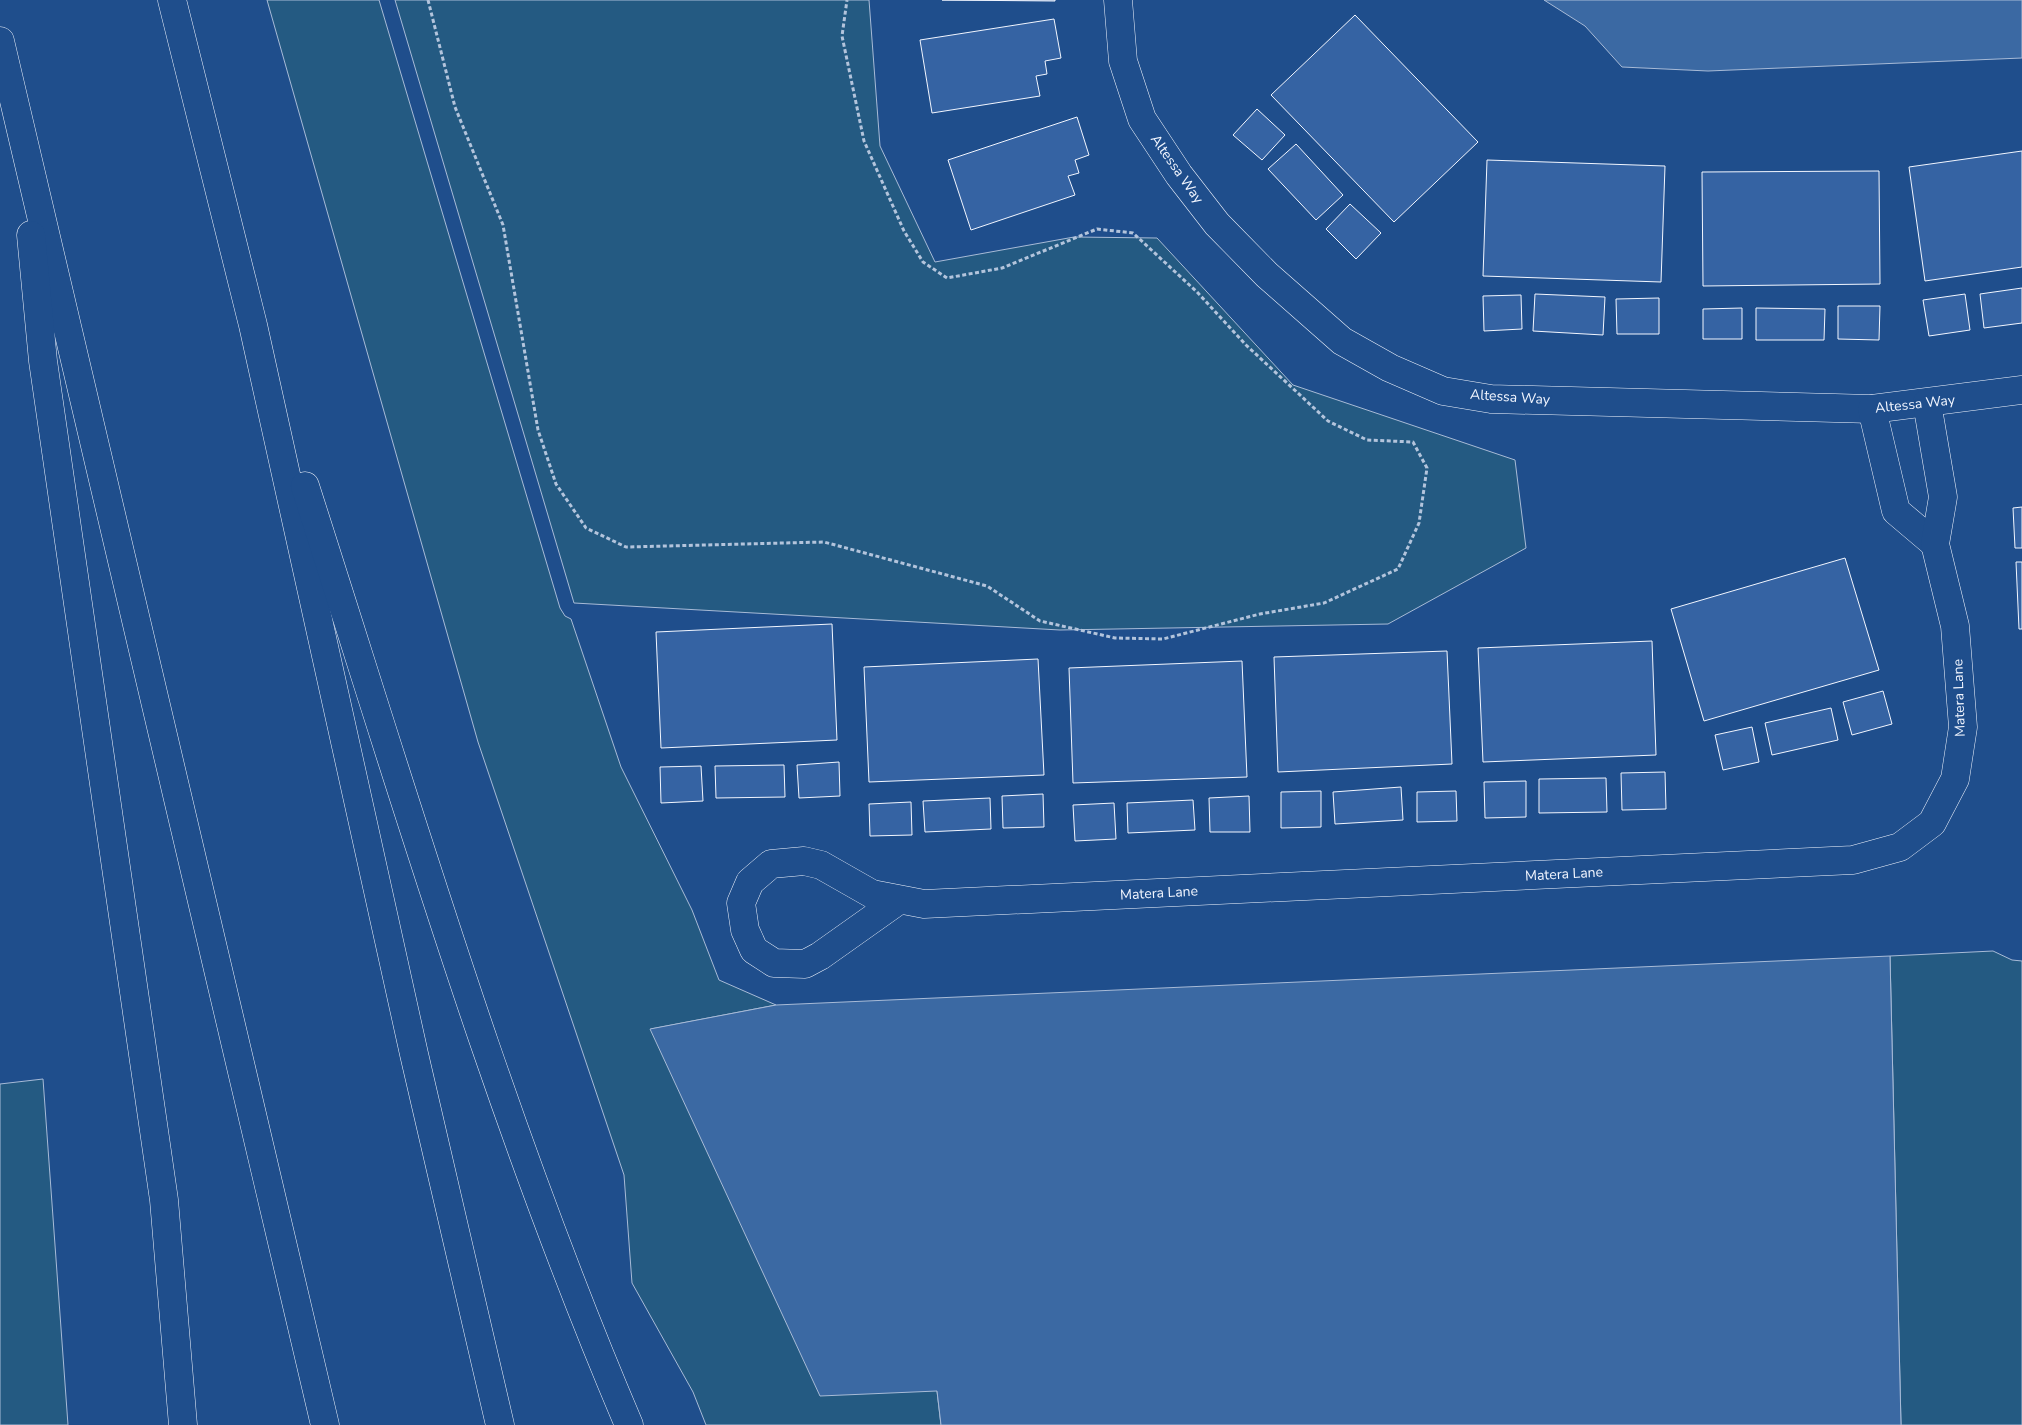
<svg xmlns="http://www.w3.org/2000/svg" width="2022" height="1425" font-family="'Nunito Sans',sans-serif">
  <style>
    .green { fill: #245a82; stroke: #a8bbd7 }
    .water { fill: #3b69a3; stroke: #a8bbd7 }
    .building { fill: #3563a3; stroke: #f2f6ff }
    .lines { fill: none; stroke-linecap: round; stroke-linejoin: round }
    .street-casing { stroke: #f2f6ff; stroke-width: 29 }
    .highway-casing { stroke: #f2f6ff; stroke-width: 29 }
    .path { stroke: #b3c4dc; stroke-width: 3; stroke-dasharray: 4 2.5; stroke-linecap: butt }
    .street { stroke: #1f4e8c; stroke-width: 28 }
    .highway { stroke: #1f4e8c; stroke-width: 28 }
    .labels { text-anchor: middle; dominant-baseline: central; stroke-width: 4; stroke-linejoin: round; paint-order: stroke }
    .street-label { font-size: 14px; fill: #f2f6ff; stroke: #1f4e8c }
  </style>
  <rect width="100%" height="100%" fill="#1f4e8c"/>
  <g class="green">
    <polygon points="267,0 379,0 560,608 565,616 571,619 621,767 692,910 719,980 776,1005 651,1029 937,1391 941,1425 706,1425 693,1392 632,1283 624,1175 478,742"/>
    <polygon points="395,0 869,0 880,146 935,262 1074,237 1157,238 1293,385 1515,460 1526,548 1388,624 1060,630 574,603"/>
    <polygon points="1993,951 2012,960 2022,961 2022,1425 1901,1425 1890,956"/>
    <polygon points="43,1079 68,1425 0,1425 0,1084"/>
  </g>
  <g class="water">
    <polygon points="1544,0 2022,0 2022,58 1708,71 1622,67 1585,26"/>
    <polygon points="1890,956 1901,1425 941,1425 937,1391 820,1396 650,1029 776,1005"/>
  </g>
  <g class="building">
    <polygon points="942,0 1055,0 1055,1"/>
    <polygon points="1355,15 1478,142 1394,222 1271,95"/>
    <polygon points="1054,19 1061,58 1045,61 1047,74 1036,76 1040,96 932,113 920,40"/>
    <polygon points="1257,109 1285,135 1262,160 1233,135"/>
    <polygon points="1077,117 1089,155 1075,160 1079,173 1068,176 1075,195 971,230 948,160"/>
    <polygon points="1296,144 1343,195 1316,220 1268,169"/>
    <polygon points="2022,151 2022,267 1925,281 1909,167"/>
    <polygon points="1487,160 1665,166 1661,282 1483,276"/>
    <polygon points="1879,171 1880,284 1703,286 1702,172"/>
    <polygon points="1350,204 1381,233 1356,259 1326,229"/>
    <polygon points="2022,288 2022,323 1984,328 1980,294"/>
    <polygon points="1535,294 1605,297 1603,335 1533,331"/>
    <polygon points="1965,294 1970,330 1929,336 1923,300"/>
    <polygon points="1521,295 1522,329 1484,331 1483,296"/>
    <polygon points="1659,298 1659,334 1617,334 1616,299"/>
    <polygon points="1838,306 1880,306 1879,340 1838,339"/>
    <polygon points="1742,308 1742,339 1703,339 1703,309"/>
    <polygon points="1756,308 1825,309 1824,340 1756,340"/>
    <polygon points="2022,507 2022,548 2015,548 2013,508"/>
    <polygon points="1845,558 1879,670 1704,721 1671,609"/>
    <polygon points="2016,562 2022,562 2022,629 2019,629"/>
    <polygon points="832,624 837,740 661,748 656,632"/>
    <polygon points="1652,641 1656,755 1483,762 1478,648"/>
    <polygon points="1447,651 1452,764 1278,772 1274,657"/>
    <polygon points="1038,659 1044,775 869,782 864,667"/>
    <polygon points="1242,661 1247,777 1073,783 1069,668"/>
    <polygon points="1883,691 1892,724 1852,735 1843,702"/>
    <polygon points="1831,708 1838,740 1772,755 1765,723"/>
    <polygon points="1752,727 1759,762 1723,770 1715,735"/>
    <polygon points="839,762 840,796 799,798 797,765"/>
    <polygon points="784,765 785,797 716,798 715,766"/>
    <polygon points="701,766 703,801 661,803 660,767"/>
    <polygon points="1665,772 1666,809 1622,810 1621,773"/>
    <polygon points="1606,778 1607,812 1539,813 1539,779"/>
    <polygon points="1526,781 1526,817 1485,818 1484,782"/>
    <polygon points="1401,787 1403,820 1335,824 1333,792"/>
    <polygon points="1321,791 1321,827 1281,828 1281,792"/>
    <polygon points="1456,791 1457,821 1417,822 1417,792"/>
    <polygon points="1043,794 1044,827 1003,828 1002,796"/>
    <polygon points="1249,796 1250,832 1210,832 1209,798"/>
    <polygon points="990,798 991,829 925,832 923,801"/>
    <polygon points="1193,800 1195,830 1128,833 1127,803"/>
    <polygon points="911,802 912,835 870,836 869,804"/>
    <polygon points="1114,803 1116,839 1075,841 1073,805"/>
  </g>
  <g class="lines">
    <defs>
      <g id="street">
        <polyline points="1118,0 1123,61 1142,119 1179,175 1217,224 1267,275 1342,341 1390,368 1443,391 1491,399 1872,409 2022,390"/>
        <polyline points="1872,409 1896,511 1935,544"/>
        <polyline points="899,900 820,956 805,964 774,963 754,950 745,930 741,903 750,882 771,864 804,861 821,865 872,894 924,904 1853,860 1900,847 1932,823 1955,779 1963,727 1955,626 1935,544 1943,497 1927,403"/>
      </g>
      <g id="highway">
        <polyline points="172,0 253,325 414,1054 500,1425"/>
        <polyline points="0,41 325,1425"/>
        <polyline points="31,235 43,361 164,1200 183,1425"/>
        <path d="M305,486C406,801 499,1120 629,1425"/>
      </g>
    </defs>
    <use href="#street" class="street-casing"/>
    <use href="#highway" class="highway-casing"/>
    <polyline class="path" points="428,0 455,107 503,225 538,430 556,484 586,528 626,547 824,542 987,586 1040,621 1115,638 1163,639 1260,614 1324,603 1398,569 1419,523 1427,468 1413,442 1367,440 1328,421 1246,345 1197,292 1133,233 1097,229 1002,268 947,278 923,262 904,231 864,141 842,36 847,0"/>
    <use href="#street" class="street"/>
    <use href="#highway" class="highway"/>
  </g>
  <g class="labels">
    <g class="street-label">
      <text transform="translate(1177 169) rotate(55)">Altessa Way</text>
      <text transform="translate(1510 397) rotate(4)">Altessa Way</text>
      <text transform="translate(1915 404) rotate(-6)">Altessa Way</text>
      <text transform="translate(1959 698) rotate(-92)">Matera Lane</text>
      <text transform="translate(1564 874) rotate(-3)">Matera Lane</text>
      <text transform="translate(1159 893) rotate(-3)">Matera Lane</text>
    </g>
  </g>
</svg>
